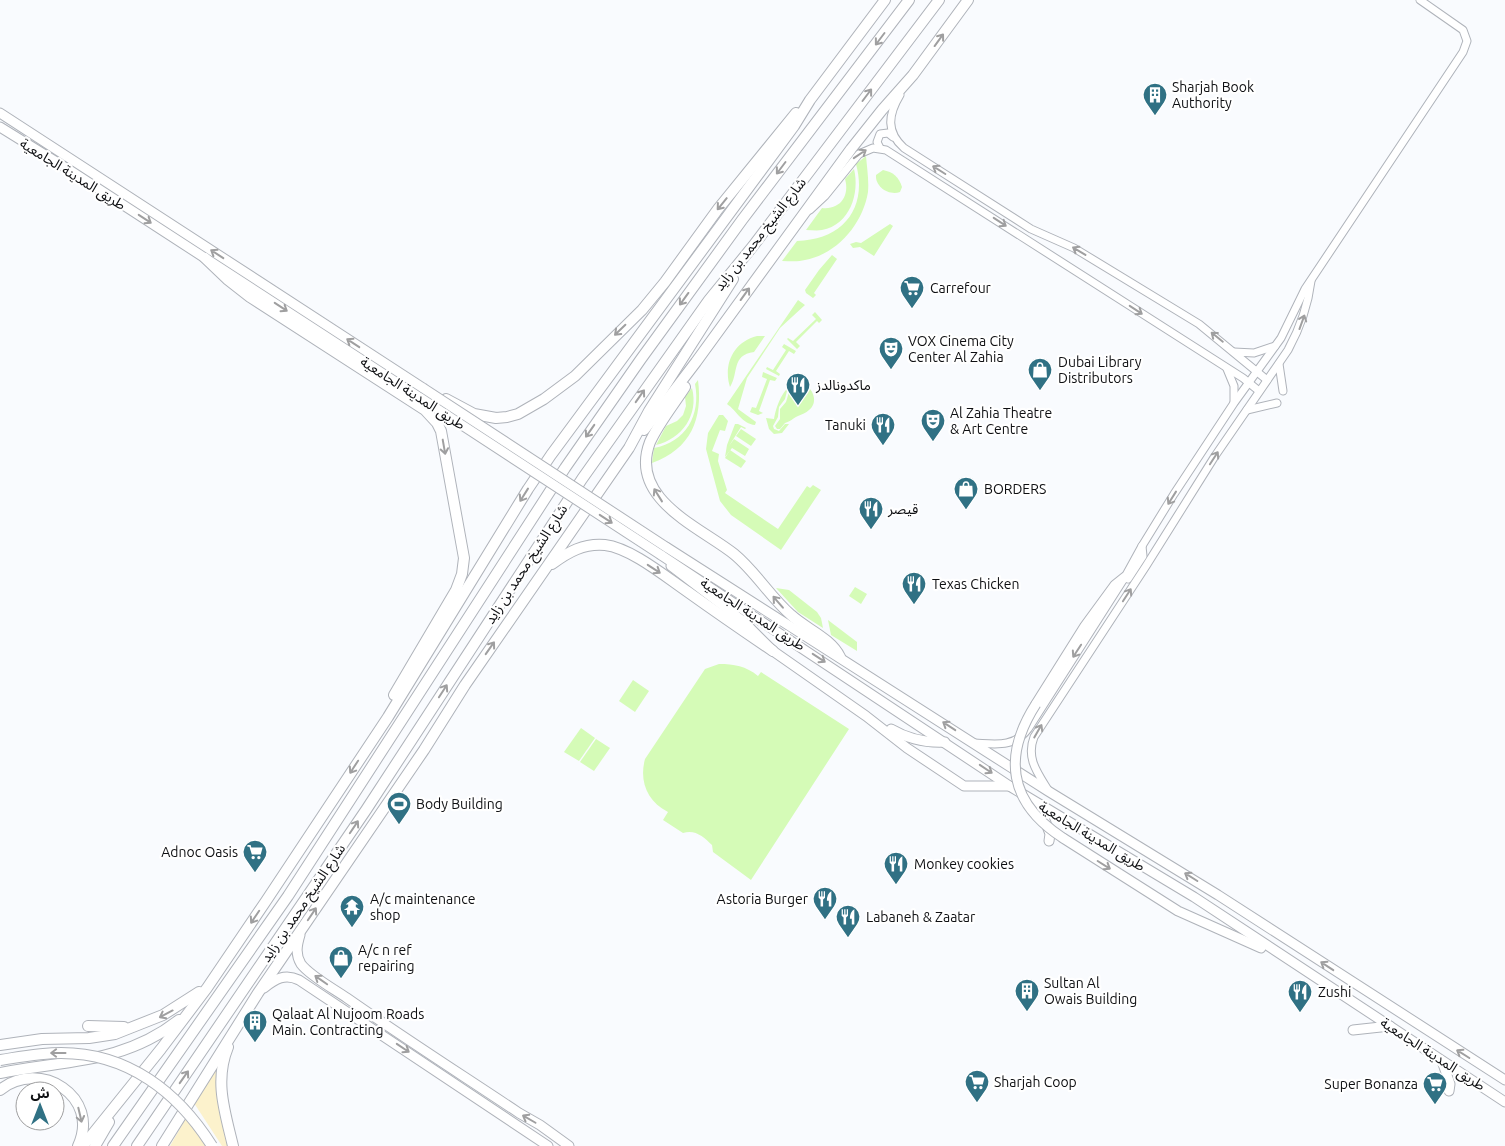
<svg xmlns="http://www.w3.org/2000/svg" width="1505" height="1146" font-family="Ubuntu,'Noto Sans Arabic',sans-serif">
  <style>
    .green { fill: #d5fbb7 }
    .sand { fill: #fcf2cc }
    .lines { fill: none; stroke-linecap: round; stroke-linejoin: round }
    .minor-casing { stroke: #afb3ba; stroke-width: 9 }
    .major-casing { stroke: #afb3ba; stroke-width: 11 }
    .highway-casing { stroke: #afb3ba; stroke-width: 12 }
    .minor { stroke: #fff; stroke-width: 7 }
    .major { stroke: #fff; stroke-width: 9 }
    .highway { stroke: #fff; stroke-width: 10 }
    .major-bridge-casing { stroke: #afb3ba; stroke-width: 11; stroke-linecap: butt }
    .highway-bridge-casing { stroke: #afb3ba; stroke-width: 12; stroke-linecap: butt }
    .major-bridge { stroke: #fff; stroke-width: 9 }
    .highway-bridge { stroke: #fff; stroke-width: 10 }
    .oneway { stroke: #9f9fa0 }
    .labels { text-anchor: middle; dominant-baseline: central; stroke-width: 4.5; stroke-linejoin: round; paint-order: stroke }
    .poi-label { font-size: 14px; fill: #0e0f12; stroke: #fff; text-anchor: start }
    .street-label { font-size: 14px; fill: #0e0f12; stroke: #fff }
  </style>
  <rect width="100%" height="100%" fill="#f9fbfe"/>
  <g class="green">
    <path d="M866,156C867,168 869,180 868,192C863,223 838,254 805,260C798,262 790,261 782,261L797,241C843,240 868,208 856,164Z"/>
    <path d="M854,169C860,193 850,225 822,230C817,231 811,230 806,230L822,208C840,210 850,196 845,179Z"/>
    <path d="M883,170C893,172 899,177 902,187L900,192C889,196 875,187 876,175Z"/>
    <polygon points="890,224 893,226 874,256 860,247 853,248 850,244 856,242 861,243"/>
    <polygon points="832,255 837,259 814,293 816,295 813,298 806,293 805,290 819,270"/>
    <path d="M798,300L805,305L780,328L747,378L738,409L756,422L755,425C742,424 737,411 727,404Z"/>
    <polygon points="815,312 822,320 819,323 817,321 796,342 800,346 797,349 787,339 788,338 793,341 816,319 812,315"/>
    <path d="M757,336H765L754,352C731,355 739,373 730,387C723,365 733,342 757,336Z"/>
    <polygon points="784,344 796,351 794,354 789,351 776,371 780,374 779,376 766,369 767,367 773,370 786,350 782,347"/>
    <polygon points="763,372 777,378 775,381 770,380 759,411 763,413 758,415 750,412 752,407 756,408 767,379 762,377"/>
    <path d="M698,380C703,419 691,449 652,463L654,448C686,442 701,415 695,384Z"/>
    <path d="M796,384L804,385L791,388L787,391L785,399L779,407L778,417L773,426L774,429L779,431L785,424H789L782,433L774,434L769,429L766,418L774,419C776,407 783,386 796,384Z"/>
    <path d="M806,385C814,391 818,403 809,410C806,413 802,414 798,416C792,419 791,421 785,423L780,429H777L775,426L780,419V409L786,402L789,392L792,389Z"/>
    <path d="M692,388C699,415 682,439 656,445L666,426L677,421L683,415L686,406L685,397Z"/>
    <polygon points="719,415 723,415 728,421 725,431 720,430 712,451 719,454 718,461 727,490 725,493 778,529 807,486 810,488 813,485 821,490 781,550 731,515 720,501 706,449 708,433"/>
    <polygon points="735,424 738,424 746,428 745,429 741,427 729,446 734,439 749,449 745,456 732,448 725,457 727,445"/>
    <polygon points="741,429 756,439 751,446 736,436"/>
    <polygon points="730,450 746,461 741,468 725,458"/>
    <polygon points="855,587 867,594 861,604 849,596"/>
    <polygon points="776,588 789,590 817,612 821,618 823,628 798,612"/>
    <polygon points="828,620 857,642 857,651 831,635"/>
    <path d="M719,664C734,664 746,666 758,676L761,672L849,729L751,880L713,852L712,845C704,837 695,829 683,833L663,820L668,812C647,801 639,781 645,759L705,669Z"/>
    <polygon points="633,680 649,691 635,712 619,701"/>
    <polygon points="581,728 595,738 579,761 564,752"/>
    <polygon points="596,739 610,748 594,771 580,762"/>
  </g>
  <g class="sand">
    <polygon points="217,1064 216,1083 230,1146 222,1146 194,1103"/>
    <polygon points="186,1118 206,1146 170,1146"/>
  </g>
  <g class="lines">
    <defs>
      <g id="minor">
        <path d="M900,95C888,115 886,132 904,148L1031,229L1074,248L1199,324L1267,380"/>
        <polyline points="880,148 877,142 880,134 888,133 893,137"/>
        <polyline points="810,210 825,196 859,154 873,148 886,150 1243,378 1259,391"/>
        <polyline points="1234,352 1254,353 1275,346"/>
        <polyline points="1279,364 1283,391"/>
        <polyline points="1227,369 1234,386 1234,402"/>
        <polyline points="1247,410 1277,403"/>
        <polyline points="1128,579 1143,556 1142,546"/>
        <path d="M975,743C995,744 1014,748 1028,729L1125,577L1142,546L1174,494L1234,403L1281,338L1305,289L1463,52L1467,41L1463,30L1420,0"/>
        <path d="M1048,790C1037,772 1026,758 1034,737L1146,566L1215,456L1288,350C1300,328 1308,306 1311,281"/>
      </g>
      <g id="major">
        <polyline points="0,113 423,388"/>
        <polyline points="0,127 71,171 419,397"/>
        <polyline points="666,547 1048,791 1218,895 1505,1080"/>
        <polyline points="661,555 1011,787 1194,897 1505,1102"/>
        <polyline points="671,566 743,621 773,651 866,716 907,748 964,786 1009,786"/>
        <polyline points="1036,704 1085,626 1115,585 1125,577"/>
        <path d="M891,729C908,739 925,743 945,742"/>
        <polyline points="1039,804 1050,834 1049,841"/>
        <polyline points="1063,838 1178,911 1261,948"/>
        <path d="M300,935C297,945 295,954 301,964C310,976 334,989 347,998C404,1038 462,1075 519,1113L540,1125L569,1146"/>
        <path d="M264,988C275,979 285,973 299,980L548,1146"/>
        <polyline points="1353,1030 1390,1026"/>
        <polyline points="1442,1061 1450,1084 1449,1091"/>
      </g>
      <g id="highway">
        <polyline points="205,258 227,279 250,297 425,410 437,423 441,431 464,558 462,574 456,590 394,695"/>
        <path d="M685,387C674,404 658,424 650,442C628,499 700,527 734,554C756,572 770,597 791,615C806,629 831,638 840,657"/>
        <polyline points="446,399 474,414 496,418 507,417 518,414 544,399 575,376 642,310 665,282 718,209 796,113"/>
        <polyline points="644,430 696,362 851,149 882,110 913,75 968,0"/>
        <path d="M552,564C568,552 584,543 605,545C631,548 666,577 688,592C716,612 745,632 773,651"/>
        <polyline points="88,1026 124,1027"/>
        <polyline points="0,1045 42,1039 89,1038 115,1034 163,1015 199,992"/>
        <path d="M228,1047C214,1081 225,1112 233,1146"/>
        <path d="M0,1073C65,1060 123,1064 179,1020"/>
        <path d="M0,1090C40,1058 101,1097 78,1146"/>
        <polyline points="83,1146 161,1049 207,988 266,901 388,717 528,489 551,455 794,126 810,100 885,0"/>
        <polyline points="95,1146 109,1122"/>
        <polyline points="113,1146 288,896 565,468 641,359 742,220 909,0"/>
        <polyline points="137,1146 366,810 582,479 709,300 753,246 939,0"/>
        <polyline points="162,1146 258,993 424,750 465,685 629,448 649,411 733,279"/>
      </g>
    </defs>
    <use href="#minor" class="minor-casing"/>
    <use href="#major" class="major-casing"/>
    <use href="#highway" class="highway-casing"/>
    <use href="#minor" class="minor"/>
    <use href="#major" class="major"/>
    <use href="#highway" class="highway"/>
    <defs>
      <g id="major-bridge">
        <polyline points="423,388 666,547"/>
        <polyline points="419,397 661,555"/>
        <path d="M1036,704C1002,757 1009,803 1063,838"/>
      </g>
      <path id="highway-bridge" d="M0,1060C20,1057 41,1053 61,1053C128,1053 178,1092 212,1146"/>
    </defs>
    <use href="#major-bridge" class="major-bridge-casing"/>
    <use href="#highway-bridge" class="highway-bridge-casing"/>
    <use href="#major-bridge" class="major-bridge"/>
    <use href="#highway-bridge" class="highway-bridge"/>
  </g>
  <defs><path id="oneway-shaft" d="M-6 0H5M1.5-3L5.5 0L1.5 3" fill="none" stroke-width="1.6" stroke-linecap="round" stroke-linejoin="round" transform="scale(1.25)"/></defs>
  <g class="oneway">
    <use href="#oneway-shaft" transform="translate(880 39) rotate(127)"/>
    <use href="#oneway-shaft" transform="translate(939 40) rotate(-54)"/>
    <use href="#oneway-shaft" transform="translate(867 95) rotate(-53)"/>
    <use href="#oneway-shaft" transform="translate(860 154) rotate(-34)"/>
    <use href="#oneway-shaft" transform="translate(781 168) rotate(127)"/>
    <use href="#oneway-shaft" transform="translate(939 170) rotate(-148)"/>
    <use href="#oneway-shaft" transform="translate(722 204) rotate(129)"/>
    <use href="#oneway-shaft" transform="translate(145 219) rotate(33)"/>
    <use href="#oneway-shaft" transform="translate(1000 222) rotate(33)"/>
    <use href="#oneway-shaft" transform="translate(1079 251) rotate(-149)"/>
    <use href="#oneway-shaft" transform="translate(217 254) rotate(-147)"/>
    <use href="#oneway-shaft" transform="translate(745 294) rotate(-54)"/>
    <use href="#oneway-shaft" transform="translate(684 299) rotate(126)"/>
    <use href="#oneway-shaft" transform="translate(281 307) rotate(33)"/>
    <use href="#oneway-shaft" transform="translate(1136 310) rotate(33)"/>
    <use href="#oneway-shaft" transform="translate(1302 322) rotate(-70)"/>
    <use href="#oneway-shaft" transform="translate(620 330) rotate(136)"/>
    <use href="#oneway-shaft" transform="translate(1217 337) rotate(-141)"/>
    <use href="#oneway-shaft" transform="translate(353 343) rotate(-147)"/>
    <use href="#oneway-shaft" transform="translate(640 396) rotate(-55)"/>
    <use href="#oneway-shaft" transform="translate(590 431) rotate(125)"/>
    <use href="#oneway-shaft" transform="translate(444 447) rotate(80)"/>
    <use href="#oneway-shaft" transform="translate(1214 458) rotate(-57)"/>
    <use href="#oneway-shaft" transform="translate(524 495) rotate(122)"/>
    <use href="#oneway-shaft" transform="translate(658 495) rotate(-122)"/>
    <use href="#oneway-shaft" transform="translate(1172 498) rotate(122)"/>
    <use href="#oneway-shaft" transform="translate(606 519) rotate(33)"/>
    <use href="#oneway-shaft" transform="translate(654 569) rotate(33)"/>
    <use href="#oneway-shaft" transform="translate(1127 595) rotate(-57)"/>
    <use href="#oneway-shaft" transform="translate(778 602) rotate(-131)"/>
    <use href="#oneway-shaft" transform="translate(490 648) rotate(-55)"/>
    <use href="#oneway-shaft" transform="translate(1077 651) rotate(123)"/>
    <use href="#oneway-shaft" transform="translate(819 658) rotate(33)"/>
    <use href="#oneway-shaft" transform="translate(443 691) rotate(-57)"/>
    <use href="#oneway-shaft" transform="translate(949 726) rotate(-147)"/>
    <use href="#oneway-shaft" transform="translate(1038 731) rotate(-60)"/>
    <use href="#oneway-shaft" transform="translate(354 767) rotate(123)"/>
    <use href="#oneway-shaft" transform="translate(986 769) rotate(34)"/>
    <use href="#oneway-shaft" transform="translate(354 827) rotate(-56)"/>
    <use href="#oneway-shaft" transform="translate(1104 865) rotate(32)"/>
    <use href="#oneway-shaft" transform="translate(1191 877) rotate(-148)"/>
    <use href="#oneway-shaft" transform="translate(312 914) rotate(-56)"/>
    <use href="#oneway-shaft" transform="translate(255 917) rotate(124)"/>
    <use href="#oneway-shaft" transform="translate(1327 966) rotate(-147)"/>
    <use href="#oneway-shaft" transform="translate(321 980) rotate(-145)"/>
    <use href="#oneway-shaft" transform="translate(166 1014) rotate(152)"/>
    <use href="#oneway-shaft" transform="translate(403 1048) rotate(34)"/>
    <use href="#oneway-shaft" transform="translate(58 1053) rotate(180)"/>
    <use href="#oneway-shaft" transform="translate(1463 1054) rotate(-148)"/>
    <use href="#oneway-shaft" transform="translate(184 1077) rotate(-55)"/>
    <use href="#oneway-shaft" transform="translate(80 1115) rotate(77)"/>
    <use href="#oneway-shaft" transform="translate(529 1119) rotate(-150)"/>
  </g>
  <defs>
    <symbol id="building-pin" viewBox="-11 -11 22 30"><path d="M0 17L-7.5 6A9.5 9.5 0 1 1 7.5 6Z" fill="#307184" stroke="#fff"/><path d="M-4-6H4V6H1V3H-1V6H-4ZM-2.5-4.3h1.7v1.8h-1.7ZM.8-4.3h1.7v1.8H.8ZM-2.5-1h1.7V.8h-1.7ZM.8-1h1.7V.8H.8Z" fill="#fff"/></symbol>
    <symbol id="supermarket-pin" viewBox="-11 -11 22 30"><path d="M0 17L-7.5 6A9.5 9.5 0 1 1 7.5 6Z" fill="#307184" stroke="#fff"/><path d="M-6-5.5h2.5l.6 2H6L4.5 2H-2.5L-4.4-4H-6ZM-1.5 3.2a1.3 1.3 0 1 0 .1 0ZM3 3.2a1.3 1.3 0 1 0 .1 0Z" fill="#fff"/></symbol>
    <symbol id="theatre-pin" viewBox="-11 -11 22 30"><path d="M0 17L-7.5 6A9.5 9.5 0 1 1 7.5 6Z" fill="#307184" stroke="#fff"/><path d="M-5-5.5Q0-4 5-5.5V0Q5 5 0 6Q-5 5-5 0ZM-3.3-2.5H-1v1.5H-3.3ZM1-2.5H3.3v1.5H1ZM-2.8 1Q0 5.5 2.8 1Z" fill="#fff"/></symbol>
    <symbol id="shop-pin" viewBox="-11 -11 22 30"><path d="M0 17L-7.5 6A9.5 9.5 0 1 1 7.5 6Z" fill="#307184" stroke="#fff"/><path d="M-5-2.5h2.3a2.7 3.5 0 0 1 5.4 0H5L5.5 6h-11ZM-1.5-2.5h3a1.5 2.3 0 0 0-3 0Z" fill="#fff"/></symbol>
    <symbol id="restaurant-pin" viewBox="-11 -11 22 30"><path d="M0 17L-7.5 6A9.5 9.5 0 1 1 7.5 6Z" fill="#307184" stroke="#fff"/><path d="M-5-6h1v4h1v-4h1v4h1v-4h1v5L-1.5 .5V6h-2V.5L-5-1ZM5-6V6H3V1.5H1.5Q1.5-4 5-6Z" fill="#fff"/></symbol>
    <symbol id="stadium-pin" viewBox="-11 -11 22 30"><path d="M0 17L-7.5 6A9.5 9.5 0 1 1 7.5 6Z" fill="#307184" stroke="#fff"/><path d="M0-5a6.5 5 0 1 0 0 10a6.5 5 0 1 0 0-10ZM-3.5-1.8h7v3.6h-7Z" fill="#fff"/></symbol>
    <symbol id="temple-pin" viewBox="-11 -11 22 30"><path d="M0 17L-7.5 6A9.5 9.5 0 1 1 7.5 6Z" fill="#307184" stroke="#fff"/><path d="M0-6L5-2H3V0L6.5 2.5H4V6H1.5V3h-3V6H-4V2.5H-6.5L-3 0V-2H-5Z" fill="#fff"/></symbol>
  </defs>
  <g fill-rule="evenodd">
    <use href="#building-pin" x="1141" y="81" width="28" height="38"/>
    <use href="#supermarket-pin" x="898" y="274" width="28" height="38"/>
    <use href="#theatre-pin" x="877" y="335" width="28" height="38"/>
    <use href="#shop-pin" x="1026" y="356" width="28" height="38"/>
    <use href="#restaurant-pin" x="784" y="371" width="28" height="38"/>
    <use href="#theatre-pin" x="919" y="407" width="28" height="38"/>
    <use href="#restaurant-pin" x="869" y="411" width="28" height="38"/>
    <use href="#shop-pin" x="952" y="475" width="28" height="38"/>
    <use href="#restaurant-pin" x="857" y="495" width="28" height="38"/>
    <use href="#restaurant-pin" x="900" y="570" width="28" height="38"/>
    <use href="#stadium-pin" x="385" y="790" width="28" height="38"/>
    <use href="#supermarket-pin" x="241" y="838" width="28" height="38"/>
    <use href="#restaurant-pin" x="882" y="850" width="28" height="38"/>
    <use href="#restaurant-pin" x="811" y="885" width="28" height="38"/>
    <use href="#temple-pin" x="338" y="893" width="28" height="38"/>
    <use href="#restaurant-pin" x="834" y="903" width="28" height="38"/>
    <use href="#shop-pin" x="327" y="944" width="28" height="38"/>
    <use href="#building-pin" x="1013" y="977" width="28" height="38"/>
    <use href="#restaurant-pin" x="1286" y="978" width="28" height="38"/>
    <use href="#building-pin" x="241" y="1008" width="28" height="38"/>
    <use href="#supermarket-pin" x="963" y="1068" width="28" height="38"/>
    <use href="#supermarket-pin" x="1421" y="1070" width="28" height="38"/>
  </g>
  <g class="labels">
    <g class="poi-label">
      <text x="1172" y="87">Sharjah Book<tspan x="1172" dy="16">Authority</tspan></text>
      <text x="930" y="288">Carrefour</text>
      <text x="908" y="341">VOX Cinema City<tspan x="908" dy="16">Center Al Zahia</tspan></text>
      <text x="1058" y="362">Dubai Library<tspan x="1058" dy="16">Distributors</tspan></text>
      <text x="816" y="385">ماكدونالدز</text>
      <text x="950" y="413">Al Zahia Theatre<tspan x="950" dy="16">&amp; Art Centre</tspan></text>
      <text x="866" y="425" text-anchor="end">Tanuki</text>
      <text x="984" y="489">BORDERS</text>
      <text x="888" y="509">قيصر</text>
      <text x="932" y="584">Texas Chicken</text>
      <text x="416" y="804">Body Building</text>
      <text x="238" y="852" text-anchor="end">Adnoc Oasis</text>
      <text x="914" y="864">Monkey cookies</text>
      <text x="370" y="899">A/c maintenance<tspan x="370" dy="16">shop</tspan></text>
      <text x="808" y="899" text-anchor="end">Astoria Burger</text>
      <text x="866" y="917">Labaneh &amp; Zaatar</text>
      <text x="358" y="950">A/c n ref<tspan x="358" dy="16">repairing</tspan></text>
      <text x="1044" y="983">Sultan Al<tspan x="1044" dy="16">Owais Building</tspan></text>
      <text x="1318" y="992">Zushi</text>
      <text x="272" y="1014">Qalaat Al Nujoom Roads<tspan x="272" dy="16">Main. Contracting</tspan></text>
      <text x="994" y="1082">Sharjah Coop</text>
      <text x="1418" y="1084" text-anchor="end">Super Bonanza</text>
    </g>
    <g class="street-label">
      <text transform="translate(73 174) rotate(32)">طريق المدينة الجامعية</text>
      <text transform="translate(760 234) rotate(-52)">شارع الشيخ محمد بن زايد</text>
      <text transform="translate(413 393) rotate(33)">طريق المدينة الجامعية</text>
      <text transform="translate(526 564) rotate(-57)">شارع الشيخ محمد بن زايد</text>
      <text transform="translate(753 614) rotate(33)">طريق المدينة الجامعية</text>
      <text transform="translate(1092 836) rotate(31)">طريق المدينة الجامعية</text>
      <text transform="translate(303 903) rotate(-56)">شارع الشيخ محمد بن زايد</text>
      <text transform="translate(1433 1054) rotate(33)">طريق المدينة الجامعية</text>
    </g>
  </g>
  <g transform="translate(40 1106)"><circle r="24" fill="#ffffff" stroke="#9f9fa0"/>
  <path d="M0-4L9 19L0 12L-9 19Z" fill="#307184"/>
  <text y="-8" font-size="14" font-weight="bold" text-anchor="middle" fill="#0e0f12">ش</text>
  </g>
</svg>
